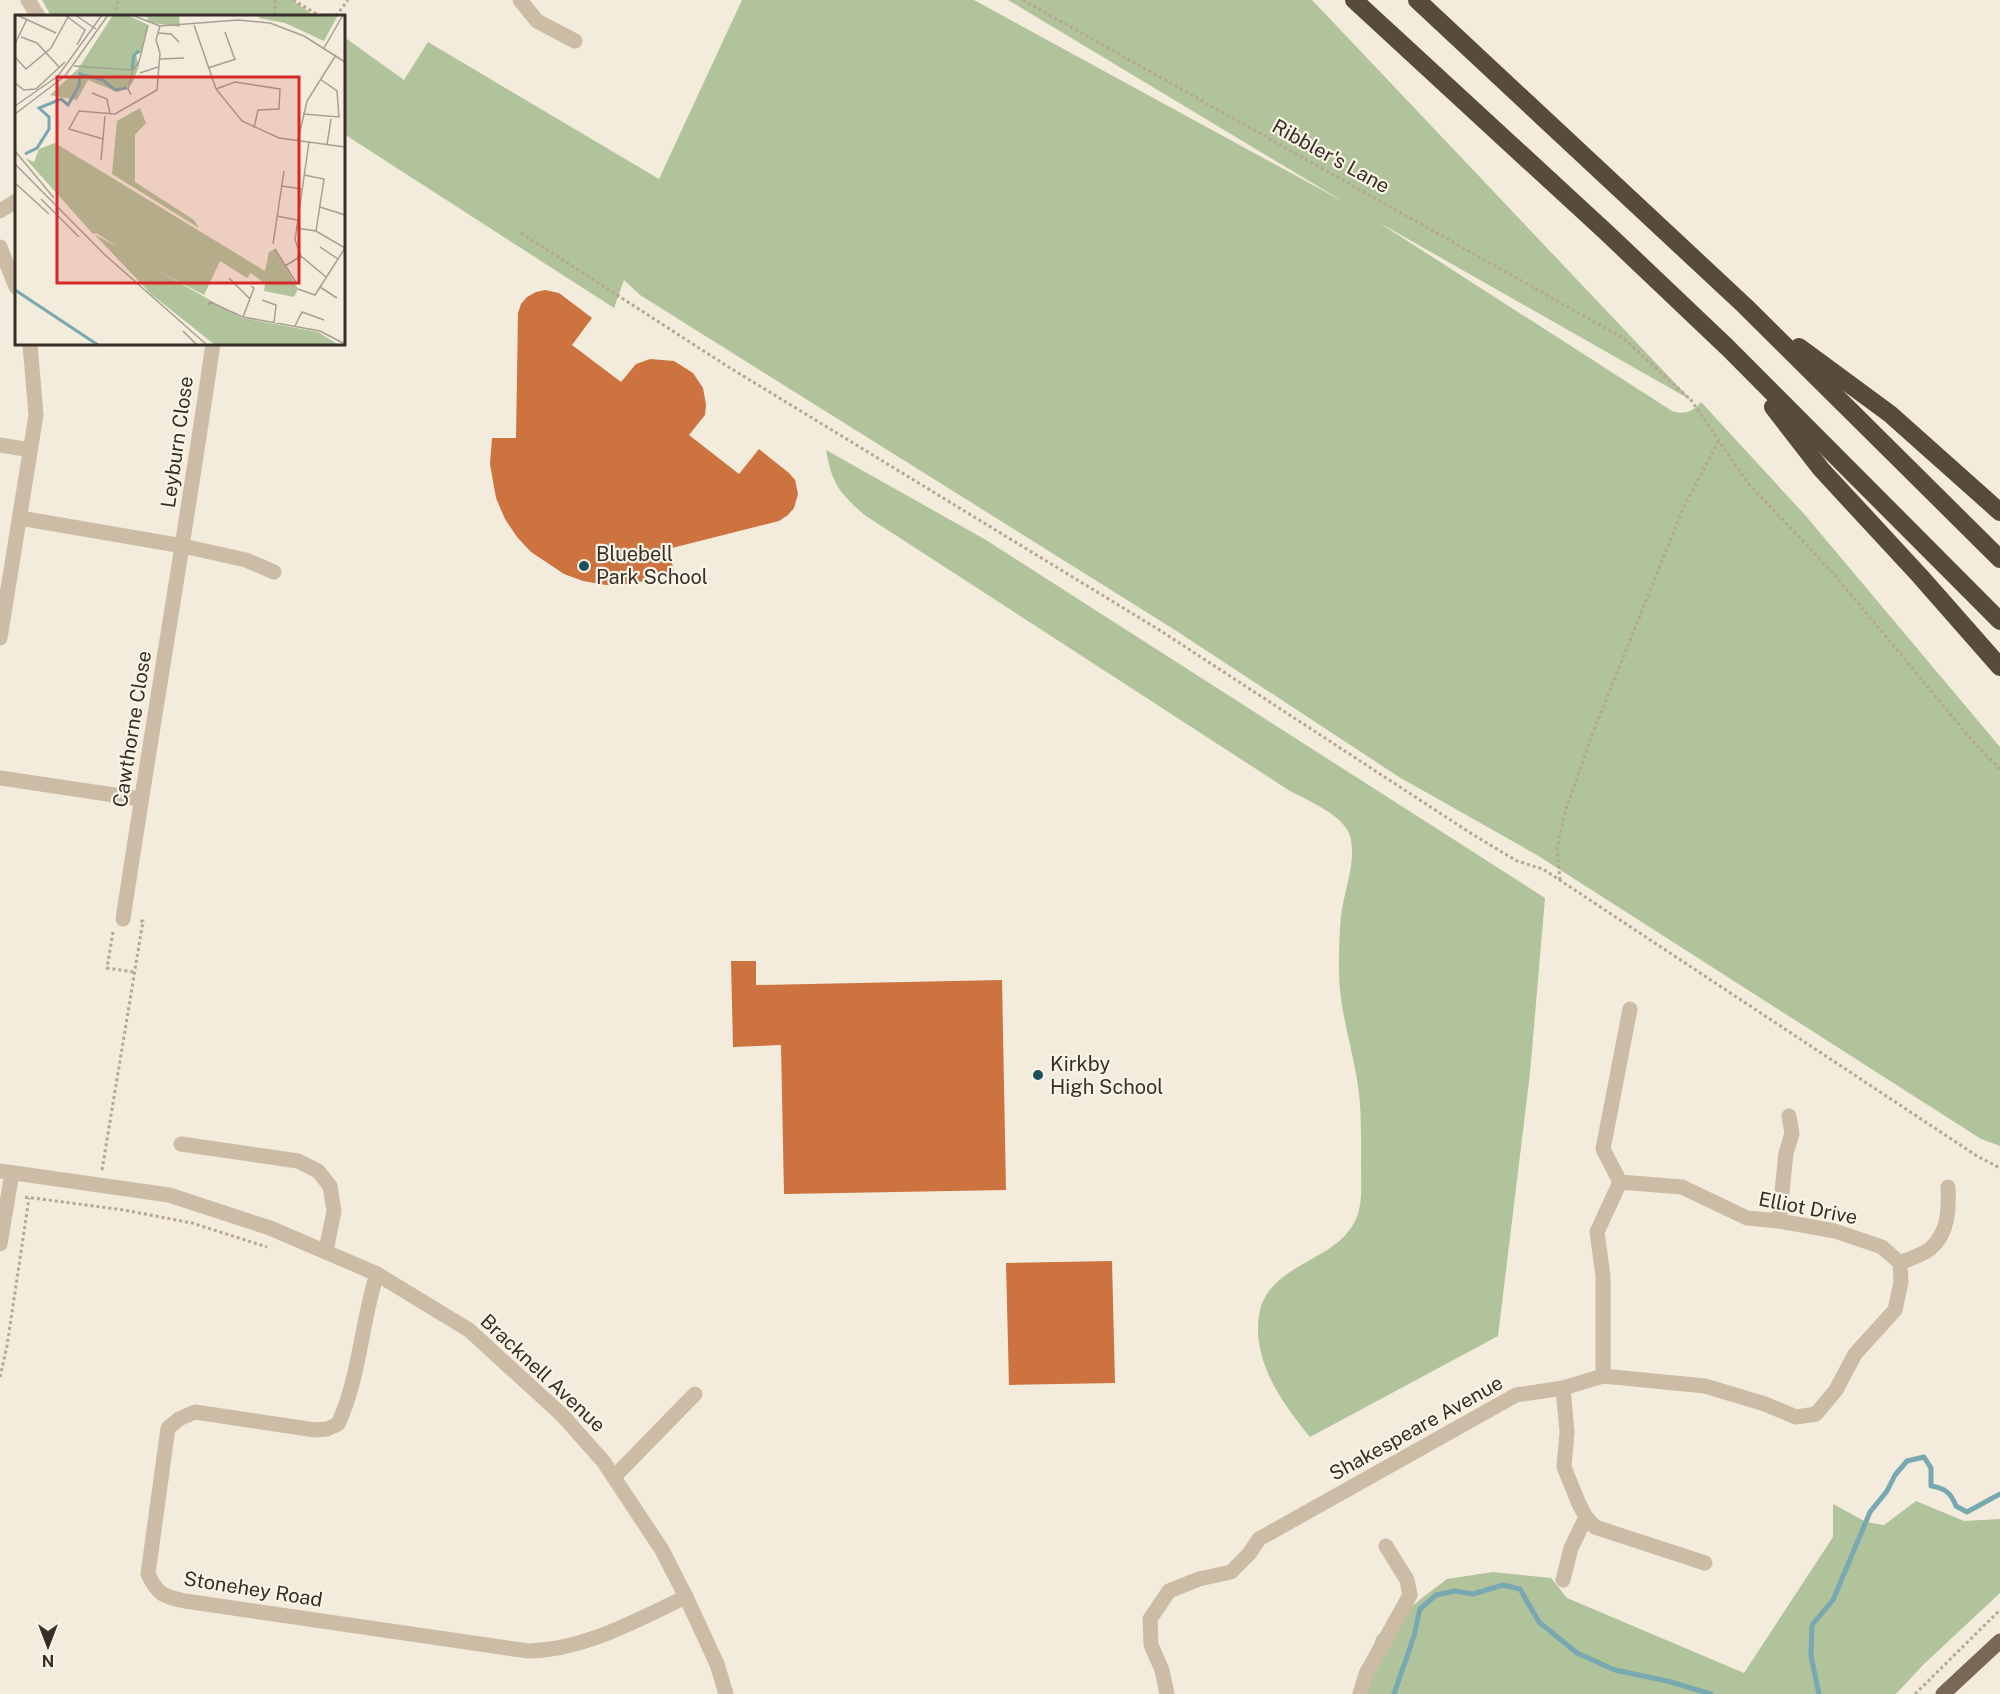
<svg xmlns="http://www.w3.org/2000/svg" width="2000" height="1694" font-family="'Public Sans',sans-serif">
  <style>
    .green { fill: #b0c39a }
    .lines { fill: none; stroke-linecap: round; stroke-linejoin: round }
    .stream { stroke: #78a8b2; stroke-width: 5 }
    .building { fill: #cc733f }
    .path { stroke: #b8a690; stroke-width: 3; stroke-dasharray: 3 3; stroke-linecap: butt }
    .minor { stroke: #ccbca6; stroke-width: 15 }
    .major { stroke: #7a6857; stroke-width: 15 }
    .highway { stroke: #594a3e; stroke-width: 18 }
    .poi-dot { fill: #1a4f5b; stroke: #faf4e7; stroke-width: 2 }
    .labels { text-anchor: middle; dominant-baseline: central; stroke-width: 4.5; stroke-linejoin: round; paint-order: stroke }
    .street-label { font-size: 20px; fill: #372e27; stroke: #faf4e7 }
    .poi-label { font-size: 20px; fill: #372e27; stroke: #faf4e7; text-anchor: start }
    .inset-river { fill: none; stroke: #78a8b2; stroke-width: 3 }
    .inset-road { fill: none; stroke: #a89f93; stroke-width: 1.5 }
    .view { fill: #d62828; fill-opacity: 0.15; stroke: #d62828; stroke-width: 3 }
    .inset-edge { fill: none; stroke: #372e27; stroke-width: 3 }
  </style>
  <rect width="100%" height="100%" fill="#f3ebdb"/>
  <g class="green">
    <polygon points="42,0 292,0 315,16 51,16"/>
    <path d="M742,0H974L1344,202L1008,0H1312L1691,400L1378,222L1672,411C1684,415 1693,412 1701,402L1805,515L2000,747V1146L1981,1139L1537,855L1399,777L1175,630L640,295L624,280L614,308L344,134V37L404,80L428,42L659,179Z"/>
    <path d="M826,450L986,540L1545,898L1530,1073L1498,1336L1310,1437C1282,1403 1252,1361 1259,1315C1268,1262 1337,1263 1356,1219C1363,1204 1361,1181 1361,1164C1361,1134 1362,1104 1356,1074C1350,1039 1339,1007 1339,971C1339,953 1339,934 1341,916C1344,891 1357,861 1350,836C1345,816 1307,800 1290,791L866,516C840,494 832,484 826,450Z"/>
    <polygon points="1916,1501 1964,1521 2000,1519 2000,1593 1924,1664 1896,1694 1357,1694 1377,1636 1422,1598 1447,1579 1493,1572 1551,1578 1567,1598 1744,1673 1833,1537 1833,1504 1866,1522 1884,1525"/>
  </g>
  <g class="lines">
    <g class="stream">
      <polyline points="1394,1694 1414,1636 1420,1609 1436,1595 1455,1591 1473,1594 1503,1585 1520,1589 1539,1622 1577,1653 1615,1670 1667,1681 1711,1694"/>
      <path d="M1819,1694L1811,1656L1812,1625L1833,1600L1870,1512L1887,1491L1895,1475L1907,1461L1924,1457L1931,1468V1486C1945,1488 1951,1493 1956,1506L1967,1512L2000,1494"/>
    </g>
  </g>
  <g class="building">
    <polygon points="545,290 559,293 592,318 572,345 621,382 636,364 650,359 674,361 693,373 703,388 706,405 705,415 689,435 739,474 759,449 789,473 795,480 798,494 794,508 788,515 779,521 668,549 674,571 645,581 627,584 606,585 583,581 564,574 531,552 517,537 505,519 496,498 490,464 492,438 516,438 518,313 521,304 527,297 536,292"/>
    <polygon points="731,961 756,961 756,985 1002,980 1006,1190 784,1194 781,1045 733,1047"/>
    <polygon points="1112,1261 1115,1383 1009,1385 1006,1263"/>
  </g>
  <g class="lines">
    <g class="path">
      <polyline points="275,0 275,16"/>
      <polyline points="293,0 320,16"/>
      <polyline points="1023,0 1623,338 1691,400 1747,482 1833,573 1976,745 2000,769"/>
      <polyline points="115,16 118,0"/>
      <polyline points="336,16 348,0"/>
      <polyline points="521,233 727,366 1161,631 1472,834 1517,861 1543,869 1977,1156 2000,1168"/>
      <polyline points="1560,880 1557,849 1565,812 1592,735 1682,511 1719,440"/>
      <polyline points="113,932 107,968 134,972"/>
      <polyline points="102,1170 143,921 138,921"/>
      <polyline points="25,1197 124,1210 192,1223 267,1247"/>
      <polyline points="0,1377 7,1346 29,1198"/>
      <polyline points="1915,1694 2000,1610"/>
    </g>
    <g class="minor">
      <polyline points="28,0 38,16"/>
      <polyline points="520,0 537,21 575,41"/>
      <polyline points="0,211 16,201"/>
      <polyline points="0,247 16,287"/>
      <polyline points="0,445 30,450"/>
      <polyline points="20,518 183,546 246,560 274,572"/>
      <polyline points="0,638 36,415 30,344"/>
      <polyline points="0,778 141,799"/>
      <path d="M123,919C152,727 185,536 213,344"/>
      <polyline points="181,1144 298,1161 318,1171 330,1186 334,1211 326,1251"/>
      <polyline points="0,1171 169,1195 270,1228 377,1274 469,1330 562,1415 603,1461 662,1550 686,1597 717,1664 726,1694"/>
      <polyline points="1620,1182 1603,1149 1630,1009"/>
      <polyline points="1779,1221 1786,1153 1792,1134 1789,1116"/>
      <polyline points="0,1244 12,1173"/>
      <path d="M1900,1263C1909,1259 1922,1255 1930,1249C1949,1233 1949,1208 1948,1187"/>
      <path d="M377,1274C361,1323 360,1377 338,1424L327,1429L315,1430L195,1412L179,1419L168,1428L148,1574C157,1594 164,1597 185,1601L528,1651C585,1650 636,1620 686,1597"/>
      <polyline points="1563,1388 1567,1432 1564,1467 1579,1504 1586,1517 1595,1527 1705,1563"/>
      <polyline points="614,1477 695,1394"/>
      <polyline points="1563,1580 1571,1548 1586,1517"/>
      <polyline points="1167,1694 1162,1670 1151,1645 1150,1619 1169,1591 1199,1579 1231,1572 1249,1554 1259,1539 1516,1395 1563,1388 1603,1376 1705,1386 1765,1404 1796,1417 1816,1414 1836,1390 1855,1354 1895,1310 1901,1282 1900,1263 1882,1247 1835,1231 1779,1221 1747,1218 1682,1187 1620,1182 1597,1232 1603,1276 1603,1376"/>
      <polyline points="1360,1694 1366,1674 1410,1595 1407,1580 1386,1546"/>
    </g>
    <polyline class="major" points="1943,1694 2000,1641"/>
    <g class="highway">
      <polyline points="1354,0 1607,233 1728,348 2000,621"/>
      <polyline points="1417,0 1745,306 2000,559"/>
      <polyline points="1799,347 1890,414 2000,512"/>
      <polyline points="1773,407 1821,469 1920,576 2000,667"/>
    </g>
  </g>
  <g class="poi-dot">
    <circle cx="584" cy="566" r="6"/>
    <circle cx="1038" cy="1075" r="6"/>
  </g>
  <g class="labels">
    <g class="street-label">
      <text transform="translate(1331 156) rotate(29)">Ribbler's Lane</text>
      <text transform="translate(177 442) rotate(-82)">Leyburn Close</text>
      <text transform="translate(132 729) rotate(-81)">Cawthorne Close</text>
      <text transform="translate(1808 1208) rotate(11)">Elliot Drive</text>
      <text transform="translate(543 1373) rotate(43)">Bracknell Avenue</text>
      <text transform="translate(1416 1428) rotate(-29)">Shakespeare Avenue</text>
      <text transform="translate(253 1589) rotate(9)">Stonehey Road</text>
    </g>
    <g class="poi-label">
      <text x="596" y="554">Bluebell<tspan x="596" dy="23">Park School</tspan></text>
      <text x="1050" y="1064">Kirkby<tspan x="1050" dy="23">High School</tspan></text>
    </g>
  </g>
  <g transform="translate(15 15)">
    <rect width="330" height="330" fill="#f3ebdb"/>
    <path d="M98,0H113L133,10L126,38L121,39L124,51L117,69L103,77L73,65L62,85L35,80L63,54ZM126,0H164L165,12L132,7L133,3ZM245,0H323L309,26L270,8L244,3ZM125,93L131,108L120,120V167L179,205L184,213L97,159L102,106ZM40,128L250,256L254,237L260,234L283,274L279,282L249,276L250,269L236,258L232,263L205,246L189,280L138,253L227,303L303,317L324,330H200L136,279L79,219L105,233L81,218L78,219L10,143L19,147L24,134Z" fill="#b0c39a"/>
    <path class="inset-river" d="M117,54L119,40L124,36M10,139L22,133L34,114V102L24,93L46,84L53,90L64,71L65,59L88,65L100,75L112,73M0,275L83,330"/>
    <path class="inset-road" d="M2,0L41,18M50,0L70,15L62,30M60,0L81,14M117,0L145,11L223,5L255,8L289,21L330,47M179,10L201,74L227,106L264,123L330,132M210,17L220,45M143,18L156,19L164,27M6,22L22,28L44,52M0,29L12,4M309,33L328,0M0,42L11,54L36,33L54,0M145,44L169,43M59,51L118,55M193,53L221,44M118,55L124,47L133,10M125,58L143,52M0,68L9,75L21,74L50,47M201,74L220,67L265,74L264,94L243,95L239,113M77,78L92,84L95,99M116,80L113,74L118,55M0,91L43,61L87,0M0,99L50,61L93,0M288,99L324,102L322,76L305,64M90,101L88,124L54,114L64,96L100,99L142,75L145,38L141,25L145,11M283,125L292,86L321,40M294,127L280,225L286,241L311,262M312,130L316,104M0,136L39,183M86,145L88,124M0,149L89,239L192,330M289,160L309,164L301,216M0,168L34,199M267,171L287,174M26,184L64,222M305,192L330,200M262,201L282,205M281,213L301,216L330,233L300,280L283,274M258,229L269,156M305,232L323,244M260,234L282,269M270,251L286,241M214,263L235,284M305,272L322,283M247,285L261,290L259,308M193,290L195,287L228,302L305,316L330,329M228,302L239,273L236,271M280,311L287,297L309,305M168,316L182,330"/>
    <path class="view" d="M42,62H284V268H42Z"/>
    <rect width="330" height="330" class="inset-edge"/>
  </g>
  <g transform="translate(48 1646) rotate(180)" stroke="#faf4e7" stroke-width="4.5" paint-order="stroke">
  <path d="M0-4.5L10 22L0 15L-10 22Z" fill="#372e27"/>
  <text y="-9" font-size="16" font-weight="bold" text-anchor="middle" fill="#372e27">N</text>
  </g>
</svg>
